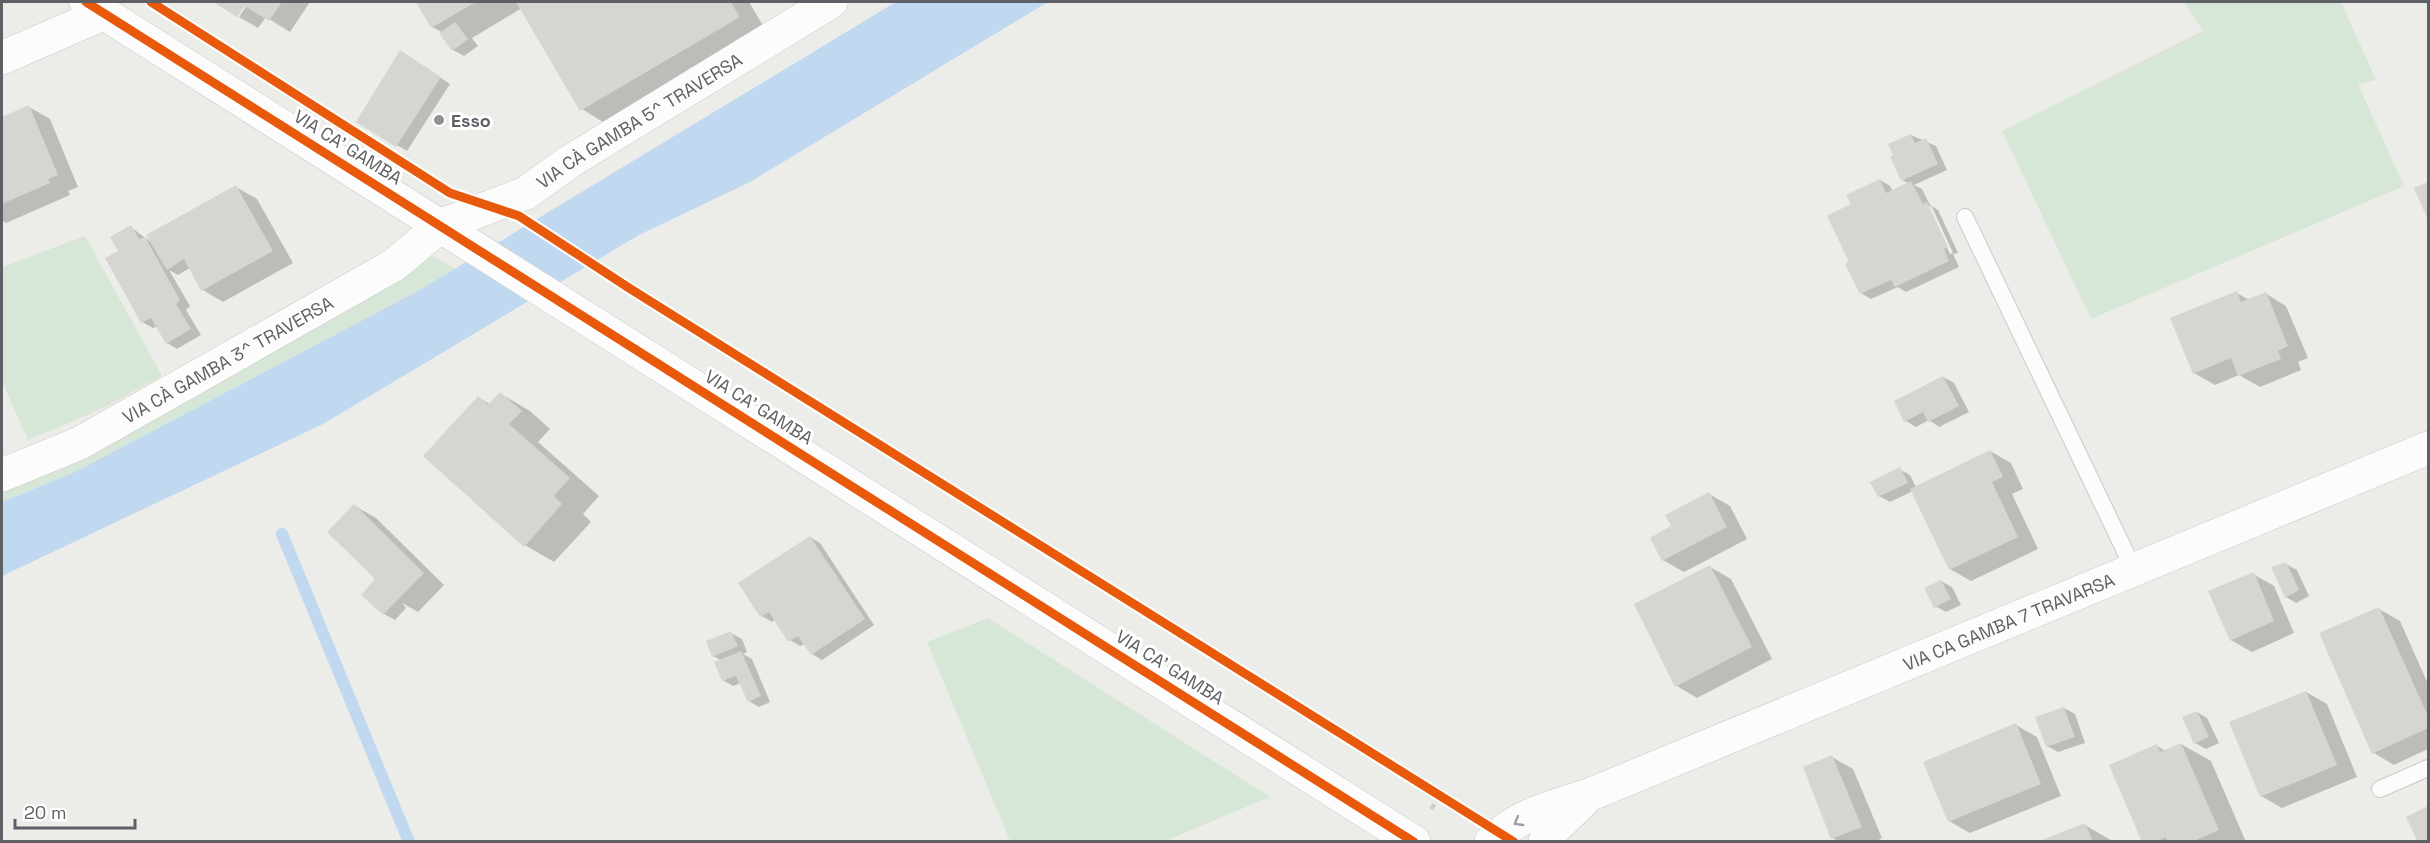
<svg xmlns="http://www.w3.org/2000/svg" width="2430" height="843" font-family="'Space Grotesk',sans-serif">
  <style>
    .green { fill: #d7e7d7 }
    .water { fill: #c1d8f1 }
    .shadow { fill: #0003; fill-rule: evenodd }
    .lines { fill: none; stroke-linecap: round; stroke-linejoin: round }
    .stream { stroke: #c1d8f1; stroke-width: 12 }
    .building { fill: #d5d5d2 }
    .lane-casing { stroke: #cacac9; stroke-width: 18 }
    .street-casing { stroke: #cacac9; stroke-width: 34 }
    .secondary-casing { stroke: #c8c8c9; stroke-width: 34 }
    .path { stroke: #cacdcc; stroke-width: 4; stroke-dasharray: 6 3; stroke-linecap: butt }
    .lane { stroke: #fcfcfc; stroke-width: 16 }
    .street { stroke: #fcfcfc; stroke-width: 33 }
    .secondary { stroke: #fcfcfc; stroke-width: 33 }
    .cycleway-casing { stroke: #fff; stroke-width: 13 }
    .cycleway { stroke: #e8590c; stroke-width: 9 }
    .oneway { stroke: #9d9ea1 }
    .poi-dot { fill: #909193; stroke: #fff; stroke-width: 2 }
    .labels { text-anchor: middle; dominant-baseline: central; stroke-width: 6; stroke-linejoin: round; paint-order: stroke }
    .poi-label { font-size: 18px; font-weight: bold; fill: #5e6065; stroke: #fff; text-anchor: start }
    .street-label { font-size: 18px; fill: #5e6065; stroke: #fff }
  </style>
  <rect width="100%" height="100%" fill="#ecece8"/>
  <g class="green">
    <polygon points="2184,2 2341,2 2376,80 2358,84 2404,186 2091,319 2002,131 2203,31"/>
    <polygon points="85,236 162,376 101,409 28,440 2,381 2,267"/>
    <polygon points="429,254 455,269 418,291 75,472 2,502 2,486 240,366 398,282 411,266"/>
    <polygon points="988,618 1270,797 1165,841 1010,841 927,642"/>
  </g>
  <polygon class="water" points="896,2 1048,2 750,182 639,235 323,424 2,576 2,502 75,472 418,291"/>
  <g class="shadow">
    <polygon points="249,2 310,2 290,32 266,17 258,28 239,17"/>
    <polygon points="418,2 749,2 768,34 611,127 582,109 522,8 472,38 478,46 464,56 453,50 441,33 442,32 432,27"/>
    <polygon points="410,58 450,84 407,151 358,122"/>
    <polygon points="29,107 50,119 78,187 68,191 70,195 6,223 2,220 2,118"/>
    <path d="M1911,135L1936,146L1947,170L1914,185L1922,189L1930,205L1938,210L1958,253L1953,254L1959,267L1906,292L1898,287L1871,299L1861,293L1851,262L1853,205L1880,180L1890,186L1893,192L1910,184L1902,180ZM1927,205L1932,207L1953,253L1950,254Z"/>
    <polygon points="236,187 257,199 293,263 223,302 203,290 190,268 178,275 169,270 190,306 186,310 201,335 177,349 167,343 157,326 153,328 142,322 120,252 131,227 152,243"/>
    <polygon points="2237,293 2249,300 2265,293 2286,306 2308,358 2298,362 2301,370 2260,387 2239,375 2215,385 2194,373"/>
    <polygon points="1943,377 1954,383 1969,412 1939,427 1929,420 1916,427 1906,421"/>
    <polygon points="501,394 530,411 550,429 538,442 599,496 583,514 591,522 554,562 525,545 478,397 491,405"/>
    <polygon points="1990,451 2011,463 2023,489 2012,494 2038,549 1971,581 1950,569 1913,491 1890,502 1879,496 1899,469 1910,475 1916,487"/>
    <polygon points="1709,494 1730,506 1747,539 1684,572 1663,560 1673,527"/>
    <polygon points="355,506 376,518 444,585 418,612 402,603 406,608 395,620 384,614 363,594 377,580"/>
    <polygon points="810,537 820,543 874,625 822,660 812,654 805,644 800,646 790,640 776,619 772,622 762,616"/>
    <polygon points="2286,564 2297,570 2309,596 2296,603 2286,597"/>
    <polygon points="1710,567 1731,579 1772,659 1697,698 1677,686"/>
    <polygon points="2253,574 2274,586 2294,633 2252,652 2231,640"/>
    <polygon points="1941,581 1952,587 1961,605 1946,612 1935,606"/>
    <polygon points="2379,609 2400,621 2428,684 2428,749 2394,765 2374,753"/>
    <polygon points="731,633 742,639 747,652 743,654 752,659 770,702 759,707 749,701 741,683 733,686 723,680 722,661 713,656"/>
    <polygon points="2306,692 2327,704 2357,777 2282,808 2261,796"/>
    <polygon points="2064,708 2075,714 2085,743 2058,752 2047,746"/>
    <polygon points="2197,712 2207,718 2219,743 2206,749 2195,743"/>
    <polygon points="2016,725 2037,737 2061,796 1970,833 1949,821"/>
    <polygon points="2181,744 2211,761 2246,842 2144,842 2157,746 2166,751"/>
    <polygon points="1832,757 1853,769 1882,838 1879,839 1883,842 1839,842 1833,838"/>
    <polygon points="2085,825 2114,842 2044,842"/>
  </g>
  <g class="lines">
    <polyline class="stream" points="282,534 409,842"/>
  </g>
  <g class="building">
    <polygon points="213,2 282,2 269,21 245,6 237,17"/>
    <polygon points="416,2 476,2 431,28"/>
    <polygon points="516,2 731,2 740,17 580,111"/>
    <polygon points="455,22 468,39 452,51 439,33"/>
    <polygon points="400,50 441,77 396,147 356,122"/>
    <polygon points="29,105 58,175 48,179 50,183 2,204 2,117"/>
    <polygon points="1911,134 1915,143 1926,138 1938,164 1901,181 1890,156 1893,155 1888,144"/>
    <polygon points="1880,179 1886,193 1911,181 1923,204 1927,202 1948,247 1944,249 1949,261 1895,287 1891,280 1860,294 1845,264 1849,262 1827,216 1851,204 1846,195"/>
    <polygon points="2428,182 2428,220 2414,188"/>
    <polygon points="236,185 273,251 201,291 184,259 167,270 146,235"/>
    <polygon points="131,225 139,239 145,237 180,300 176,304 191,329 166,344 151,318 141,323 105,258 118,251 110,237"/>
    <polygon points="2237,291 2241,302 2266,292 2288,346 2278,351 2281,359 2238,376 2231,358 2193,374 2170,318"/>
    <polygon points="1943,376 1959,406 1928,422 1923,412 1904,422 1894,401"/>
    <polygon points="500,392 522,411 509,424 570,478 554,496 562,504 524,547 423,456 478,396 488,405"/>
    <polygon points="1990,450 2003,477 1992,482 2018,537 1949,570 1910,489"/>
    <polygon points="1900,467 1908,483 1878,497 1870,482"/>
    <polygon points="1709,492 1727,527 1662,561 1650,538 1671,526 1665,515"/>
    <polygon points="354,504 424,573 383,615 361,595 375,579 327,532"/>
    <polygon points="810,536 865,619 811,655 798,636 788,642 769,612 760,617 738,583"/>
    <polygon points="2286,562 2299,590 2285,598 2271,567"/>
    <polygon points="1710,565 1752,647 1675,687 1634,604"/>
    <polygon points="2254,572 2274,621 2230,641 2208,591"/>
    <polygon points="1941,580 1951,599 1934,608 1924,588"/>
    <polygon points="2379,607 2428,716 2428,728 2372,754 2319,633"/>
    <polygon points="731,631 738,646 712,657 706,641"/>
    <polygon points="741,651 761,696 748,702 736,676 722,681 714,662"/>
    <polygon points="2306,691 2337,765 2260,797 2229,722"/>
    <polygon points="2064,707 2075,737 2046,747 2035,717"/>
    <polygon points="2197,711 2209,737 2194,744 2182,717"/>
    <polygon points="2016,723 2041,784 1948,822 1923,762"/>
    <polygon points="2181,743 2219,830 2192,842 2168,842 2166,837 2155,842 2142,842 2109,765 2157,744 2160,752"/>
    <polygon points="1832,755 1862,827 1831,839 1803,767"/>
    <polygon points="2428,806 2428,842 2418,842 2406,817"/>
    <polygon points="2085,823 2093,842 2040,842 2040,841"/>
  </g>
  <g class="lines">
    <defs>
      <g id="lane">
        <polyline points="1965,217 2134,570"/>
        <polyline points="2380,789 2428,768"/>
      </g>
      <g id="street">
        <polyline points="2,58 105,13"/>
        <path id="s1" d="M2,475L80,443L394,265L442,225L526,193L569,162L831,2"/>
        <path id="s2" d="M1491,842C1516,815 1555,806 1589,795L2428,448"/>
        <polyline points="1545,842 1553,830 1583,801"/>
      </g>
      <polyline id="secondary" points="86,2 1414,842"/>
    </defs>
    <use href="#lane" class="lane-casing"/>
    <use href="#street" class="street-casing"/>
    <use href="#secondary" class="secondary-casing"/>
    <polyline class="path" points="1431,809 1441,795"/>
    <use href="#lane" class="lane"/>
    <use href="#street" class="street"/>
    <use href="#secondary" class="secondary"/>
    <defs>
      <g id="cycleway">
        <polyline points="86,2 1414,842"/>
        <polyline points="151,2 450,193 519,216 629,288 1514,842"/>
      </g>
    </defs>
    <use href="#cycleway" class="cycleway-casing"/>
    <use href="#cycleway" class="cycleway"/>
  </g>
  <defs><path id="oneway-chevron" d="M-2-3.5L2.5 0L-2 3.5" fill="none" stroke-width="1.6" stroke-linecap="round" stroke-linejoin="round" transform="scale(1.5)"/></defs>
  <use class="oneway" href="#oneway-chevron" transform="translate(1518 822) rotate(150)"/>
  <circle class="poi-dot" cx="439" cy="120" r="6"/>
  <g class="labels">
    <g class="poi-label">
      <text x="451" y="120">Esso</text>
    </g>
    <g class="street-label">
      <text stroke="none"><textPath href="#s1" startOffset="732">VIA CÀ GAMBA 5^ TRAVERSA</textPath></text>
      <text transform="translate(348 147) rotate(32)">VIA CA' GAMBA</text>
      <text stroke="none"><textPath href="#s1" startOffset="254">VIA CÀ GAMBA 3^ TRAVERSA</textPath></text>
      <text transform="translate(759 407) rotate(32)">VIA CA' GAMBA</text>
      <text stroke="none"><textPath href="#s2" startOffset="564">VIA CA GAMBA 7 TRAVARSA</textPath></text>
      <text transform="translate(1170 667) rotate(32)">VIA CA' GAMBA</text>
    </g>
  </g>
  <rect width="2430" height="843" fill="none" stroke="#5e6065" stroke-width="6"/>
  <path d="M15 819v9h120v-9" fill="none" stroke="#5e6065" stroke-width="3"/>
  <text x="24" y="819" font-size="18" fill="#5e6065" stroke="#ffffff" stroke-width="4.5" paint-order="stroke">20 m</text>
</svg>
